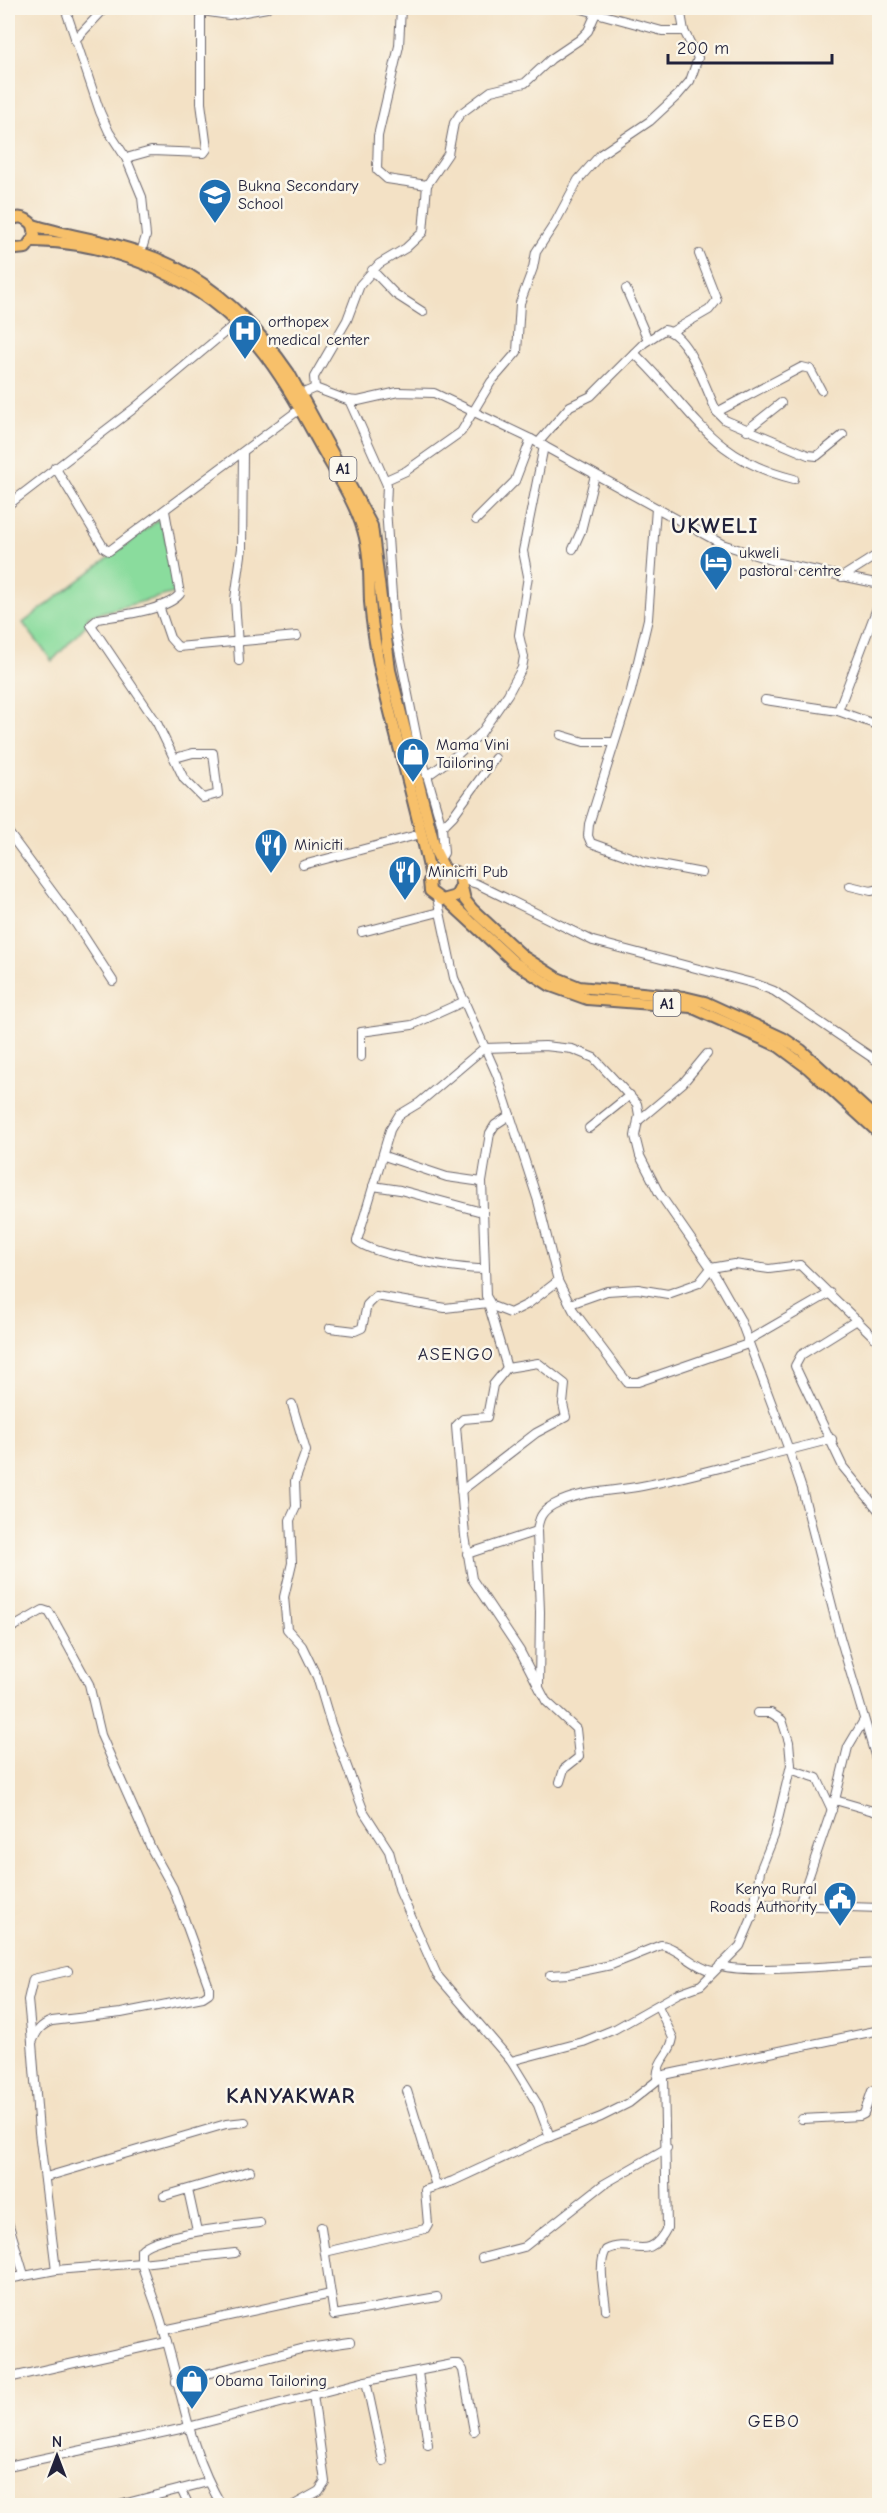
<svg xmlns="http://www.w3.org/2000/svg" width="887" height="2513" font-family="'Comic Neue',sans-serif">
  <style>
    .green { fill: #8adc9d; stroke: #567f6c; stroke-width: 1.5 }
    .lines { fill: none; stroke-linecap: round; stroke-linejoin: round }
    .minor-casing { stroke: #6b656b; stroke-width: 10 }
    .highway-casing { stroke: #6b656b; stroke-width: 14 }
    .minor { stroke: #fff; stroke-width: 8 }
    .highway { stroke: #f7c06b; stroke-width: 10 }
    .labels { text-anchor: middle; dominant-baseline: central; stroke-width: 5; stroke-linejoin: round; paint-order: stroke }
    .shield { fill: #fbf7ec; stroke: #636270; stroke-width: 1.5 }
    .shield-label { font-size: 15px; font-weight: bold; fill: #22223b }
    .poi-label { font-size: 16px; fill: #22223b; stroke: #fbf7ec; text-anchor: start }
    .neighbourhood-label { font-size: 18px; letter-spacing: 1.5px; fill: #22223b; stroke: #fbf7ec }
    .district-label { font-size: 22px; font-weight: bold; letter-spacing: 1.5px; fill: #22223b; stroke: #fbf7ec }
  </style>
  <rect width="100%" height="100%" fill="#fbf7ec"/>
  <filter id="ink" filterUnits="userSpaceOnUse"><feTurbulence type="fractalNoise" baseFrequency=".0167" numOctaves="2"/><feDisplacementMap in="SourceGraphic" scale="12" xChannelSelector="R" yChannelSelector="G"/><feConvolveMatrix kernelMatrix="1 2 1 2 8 2 1 2 1" color-interpolation-filters="sRGB"/></filter>
  <filter id="wash" filterUnits="userSpaceOnUse"><feTurbulence type="fractalNoise" baseFrequency=".008" numOctaves="4" result="noise"/><feDisplacementMap in="SourceGraphic" scale="24" xChannelSelector="R" yChannelSelector="G"/><feGaussianBlur stdDeviation="1.35" result="paint"/><feColorMatrix in="noise" values="0 0 0 0 0 0 0 0 0 0 0 0 0 0 0 0 0 1.4 0 .05"/><feComposite in="paint" operator="in"/></filter>
  <g filter="url(#wash)">
    <rect width="100%" height="100%" fill="#f3e1c5"/>
    <polygon class="green" points="161,518 178,592 88,616 87,624 52,661 23,623"/>
  </g>
  <g filter="url(#ink)">
    <g class="lines">
      <defs>
        <g id="minor">
          <polyline points="65,8 100,112 109,132 126,158 142,197 146,236 141,252"/>
          <polyline points="151,8 182,8 229,15 267,8"/>
          <polyline points="401,8 399,46 378,136 377,170 387,179 427,185"/>
          <polyline points="578,8 662,31 684,31"/>
          <polyline points="75,40 105,8"/>
          <polyline points="126,158 151,151 204,153 207,149 201,103 201,12"/>
          <polyline points="8,260 14,248"/>
          <polyline points="372,270 395,294 423,312"/>
          <polyline points="626,289 648,340"/>
          <polyline points="671,332 709,310 717,300 699,254"/>
          <path d="M634,353C693,409 708,458 794,479"/>
          <polyline points="315,388 314,377 347,320 360,285 379,264 406,248 423,232 427,185 448,154 454,123 460,114 491,91 525,83 551,59 579,40 588,31 596,13"/>
          <polyline points="301,394 315,388 347,400 358,401 398,392 434,393 531,439 722,544 779,563 880,584"/>
          <polyline points="349,400 387,485 386,508 394,625 418,744 442,827 444,853 439,861"/>
          <polyline points="717,412 725,420 808,455 817,456 843,435"/>
          <polyline points="747,430 781,403"/>
          <path d="M538,443L570,406L591,396L644,343L664,330C689,333 707,393 717,412L802,367L810,369L821,390"/>
          <polyline points="55,467 104,548 109,551 300,409"/>
          <polyline points="386,480 406,471 461,432 491,382 517,352 520,303 533,268 536,252 555,223 578,180 601,154 650,121 678,95 690,81 698,58 684,31 680,8"/>
          <polyline points="8,505 132,410 236,323"/>
          <polyline points="656,508 648,619 631,691 589,824 588,836 591,843 644,862 702,873"/>
          <path d="M165,511L180,594C166,611 120,615 98,619L91,625L157,723L184,779L203,798L218,794L213,753H193L175,758"/>
          <polyline points="476,520 515,481 531,439"/>
          <polyline points="573,549 581,531 595,475"/>
          <polyline points="842,577 880,553"/>
          <polyline points="159,606 170,638 178,647 297,636"/>
          <polyline points="239,661 235,599 242,548 243,453"/>
          <polyline points="765,700 838,711 880,726"/>
          <polyline points="838,711 880,600"/>
          <polyline points="561,735 584,742 614,742"/>
          <polyline points="427,776 458,754 481,733 508,694 522,668 524,657 519,635 528,576 523,551 544,446"/>
          <polyline points="442,827 453,816 495,758"/>
          <polyline points="8,832 76,924 113,981"/>
          <polyline points="303,865 421,834"/>
          <polyline points="460,879 477,884 593,941 756,984 774,991 880,1063"/>
          <polyline points="850,886 871,891 880,889"/>
          <polyline points="437,898 454,978 497,1075 538,1201 558,1281 573,1310 627,1382 638,1382 748,1344"/>
          <polyline points="362,932 439,912"/>
          <polyline points="361,1057 361,1032 412,1025 465,1001"/>
          <polyline points="510,1115 495,1125 490,1133 482,1182 486,1296 492,1306 510,1313 528,1304 558,1281"/>
          <polyline points="638,1121 683,1083 707,1054"/>
          <polyline points="589,1128 630,1095"/>
          <polyline points="384,1156 447,1177 482,1182"/>
          <polyline points="373,1186 400,1190 482,1212"/>
          <path d="M484,1269C460,1269 374,1256 357,1241L390,1130L399,1115L419,1103L484,1048L545,1046L572,1049L594,1058L637,1104L639,1115L635,1136L640,1156L659,1193L711,1268L740,1319L789,1450L832,1439"/>
          <polyline points="570,1304 607,1291 638,1289 668,1294 699,1283 711,1268 734,1264 769,1269 800,1265 880,1343"/>
          <polyline points="857,1320 801,1355 795,1366 843,1467 880,1512"/>
          <polyline points="330,1328 355,1331 362,1328 367,1305 376,1296 445,1308 488,1303 507,1368 538,1363 565,1384 563,1404 566,1417 536,1433 461,1491"/>
          <polyline points="747,1341 830,1293"/>
          <polyline points="507,1368 493,1385 487,1417 463,1419 456,1426 465,1536 472,1579 520,1651 546,1701 576,1729 579,1757 564,1769 560,1782"/>
          <polyline points="292,1404 306,1451 295,1481 296,1507 290,1520 292,1563 284,1597 287,1629 302,1646 317,1677 331,1724 364,1812 389,1851 400,1892 437,1975 511,2061 538,2105 550,2137"/>
          <polyline points="467,1554 537,1531"/>
          <path d="M8,1630L43,1610L49,1612L55,1622L89,1684L101,1735L152,1850L173,1888L209,1987V1993L203,1997L121,2013L52,2021C40,2025 36,2032 32,2043L39,2132L56,2270"/>
          <path d="M539,1686L540,1612L537,1531C539,1518 541,1512 553,1505C580,1490 612,1492 642,1486C691,1477 740,1462 789,1450L802,1489L840,1637L880,1772"/>
          <polyline points="790,1769 817,1778 832,1810"/>
          <polyline points="835,1800 880,1813"/>
          <polyline points="755,1904 880,1908"/>
          <polyline points="799,1905 835,1800 848,1747 864,1720"/>
          <path d="M720,1965C735,1975 854,1964 880,1963"/>
          <path d="M550,1975L568,1974L611,1965L661,1945C678,1947 693,1967 712,1971"/>
          <polyline points="32,2042 28,2000 33,1979 68,1971"/>
          <polyline points="511,2061 583,2042 615,2029 679,1993 701,1985 740,1946 752,1918 760,1871 774,1836 791,1765 789,1742 782,1720 771,1713 757,1713"/>
          <path d="M657,2079C658,2056 670,2057 673,2038L658,2006"/>
          <polyline points="407,2091 436,2186"/>
          <polyline points="802,2119 860,2116 864,2114 872,2091 880,2088"/>
          <polyline points="46,2177 226,2124 245,2122"/>
          <polyline points="188,2190 197,2231"/>
          <polyline points="164,2196 250,2171"/>
          <polyline points="8,2222 24,2275"/>
          <polyline points="321,2227 334,2315 437,2297"/>
          <polyline points="325,2252 425,2229 428,2224 425,2190 453,2181 544,2139 601,2117 629,2103 664,2075 880,2030"/>
          <path d="M235,2253L141,2263V2250C154,2234 237,2226 260,2223"/>
          <polyline points="482,2258 524,2247 604,2184 667,2148"/>
          <path d="M8,2279L56,2270L141,2263C148,2285 157,2306 163,2328C182,2390 188,2449 222,2506"/>
          <path d="M606,2310C605,2292 597,2266 606,2250C632,2237 648,2265 667,2228L664,2075"/>
          <polyline points="164,2330 331,2294"/>
          <polyline points="418,2372 428,2445"/>
          <polyline points="8,2378 167,2342"/>
          <polyline points="366,2381 383,2461"/>
          <polyline points="176,2382 301,2349 350,2342"/>
          <polyline points="8,2466 180,2429 366,2381 453,2364 459,2364 463,2370 474,2431"/>
          <polyline points="181,2489 189,2506"/>
          <polyline points="115,2506 208,2482"/>
          <polyline points="292,2506 319,2491 325,2482 313,2394"/>
        </g>
        <g id="highway">
          <path d="M8,223C16,215 25,216 33,225L35,235L26,248L16,249L8,244"/>
          <path d="M33,225C68,236 104,240 139,252C203,273 252,319 289,373L372,526L390,670L436,852L444,868"/>
          <path d="M33,241C116,242 204,280 257,345C282,375 301,411 320,445C335,472 354,500 363,530C370,553 369,578 370,602C372,626 376,650 381,674C396,742 417,808 431,877"/>
          <polyline points="461,886 456,896 442,900 430,891 429,881 439,869 455,872 460,879 465,900 473,910 524,957 557,978 579,987 684,997 705,1002 783,1038 801,1050 880,1122"/>
          <polyline points="447,900 515,963 551,986 587,999 691,1007 778,1046 809,1069 880,1134"/>
        </g>
      </defs>
      <use href="#minor" class="minor-casing"/>
      <use href="#highway" class="highway-casing"/>
      <use href="#minor" class="minor"/>
      <use href="#highway" class="highway"/>
    </g>
  </g>
  <defs>
    <symbol id="school-pin" viewBox="-11 -11 22 30"><path d="M0 17L-7.5 6A9.5 9.5 0 1 1 7.5 6Z" fill="#1f6fb2" stroke="#fbf7ec"/><path d="M0-5L7-2L0 1L-7-2ZM-4 1L0 2.5L4 1V4Q0 6-4 4Z" fill="#fff"/></symbol>
    <symbol id="hospital-pin" viewBox="-11 -11 22 30"><path d="M0 17L-7.5 6A9.5 9.5 0 1 1 7.5 6Z" fill="#1f6fb2" stroke="#fbf7ec"/><path d="M-5-5h3v3.5h4V-5h3V5h-3V1.5h-4V5h-3Z" fill="#fff"/></symbol>
    <symbol id="hotel-pin" viewBox="-11 -11 22 30"><path d="M0 17L-7.5 6A9.5 9.5 0 1 1 7.5 6Z" fill="#1f6fb2" stroke="#fbf7ec"/><path d="M-6-4.5h1.5V1H6V5H4.5V3h-9V5H-6ZM-4 0a1.8 1.8 0 1 1 3.6 0ZM.5 0V-2.5h3Q6-2.5 6 0Z" fill="#fff"/></symbol>
    <symbol id="shop-pin" viewBox="-11 -11 22 30"><path d="M0 17L-7.5 6A9.5 9.5 0 1 1 7.5 6Z" fill="#1f6fb2" stroke="#fbf7ec"/><path d="M-5-2.5h2.3a2.7 3.5 0 0 1 5.4 0H5L5.5 6h-11ZM-1.5-2.5h3a1.5 2.3 0 0 0-3 0Z" fill="#fff"/></symbol>
    <symbol id="restaurant-pin" viewBox="-11 -11 22 30"><path d="M0 17L-7.5 6A9.5 9.5 0 1 1 7.5 6Z" fill="#1f6fb2" stroke="#fbf7ec"/><path d="M-5-6h1v4h1v-4h1v4h1v-4h1v5L-1.5 .5V6h-2V.5L-5-1ZM5-6V6H3V1.5H1.5Q1.5-4 5-6Z" fill="#fff"/></symbol>
    <symbol id="civic-pin" viewBox="-11 -11 22 30"><path d="M0 17L-7.5 6A9.5 9.5 0 1 1 7.5 6Z" fill="#1f6fb2" stroke="#fbf7ec"/><path d="M-.6-6.5H3V-4.5H.6V-3L4-1V1h2V6H-6V1h2V-1L-.6-3ZM-1.2 2.5V6h2.4V2.5Z" fill="#fff"/></symbol>
  </defs>
  <g fill-rule="evenodd">
    <use href="#school-pin" x="196" y="176" width="38" height="52"/>
    <use href="#hospital-pin" x="226" y="312" width="38" height="52"/>
    <use href="#hotel-pin" x="697" y="543" width="38" height="52"/>
    <use href="#shop-pin" x="394" y="735" width="38" height="52"/>
    <use href="#restaurant-pin" x="252" y="826" width="38" height="52"/>
    <use href="#restaurant-pin" x="386" y="853" width="38" height="52"/>
    <use href="#civic-pin" x="821" y="1879" width="38" height="52"/>
    <use href="#shop-pin" x="173" y="2362" width="38" height="52"/>
  </g>
  <g class="labels">
    <g class="shield">
      <rect x="329.5" y="457" width="27" height="24" rx="4.5"/>
      <rect x="653.5" y="992" width="27" height="24" rx="4.5"/>
    </g>
    <g class="shield-label">
      <text x="343" y="469">A1</text>
      <text x="667" y="1004">A1</text>
    </g>
    <g class="poi-label">
      <text x="238" y="186">Bukna Secondary<tspan x="238" dy="18">School</tspan></text>
      <text x="268" y="322">orthopex<tspan x="268" dy="18">medical center</tspan></text>
      <text x="739" y="553">ukweli<tspan x="739" dy="18">pastoral centre</tspan></text>
      <text x="436" y="745">Mama Vini<tspan x="436" dy="18">Tailoring</tspan></text>
      <text x="294" y="845">Miniciti</text>
      <text x="428" y="872">Miniciti Pub</text>
      <text x="817" y="1889" text-anchor="end">Kenya Rural<tspan x="817" dy="18">Roads Authority</tspan></text>
      <text x="215" y="2381">Obama Tailoring</text>
    </g>
    <g class="neighbourhood-label">
      <text x="456" y="1354">ASENGO</text>
      <text x="774" y="2421">GEBO</text>
    </g>
    <g class="district-label">
      <text x="715" y="526">UKWELI</text>
      <text x="291" y="2096">KANYAKWAR</text>
    </g>
  </g>
  <rect width="887" height="2513" fill="none" stroke="#fbf7ec" stroke-width="30"/>
  <g transform="translate(57 2456)" stroke="#fbf7ec" stroke-width="4.5" paint-order="stroke">
  <path d="M0-4.5L10 22L0 15L-10 22Z" fill="#22223b"/>
  <text y="-9" font-size="16" font-weight="bold" text-anchor="middle" fill="#22223b">N</text>
  </g>
  <path d="M668 54v9h164v-9" fill="none" stroke="#22223b" stroke-width="3"/>
  <text x="677" y="54" font-size="18" fill="#22223b" stroke="#fbf7ec" stroke-width="4.5" paint-order="stroke">200 m</text>
</svg>
